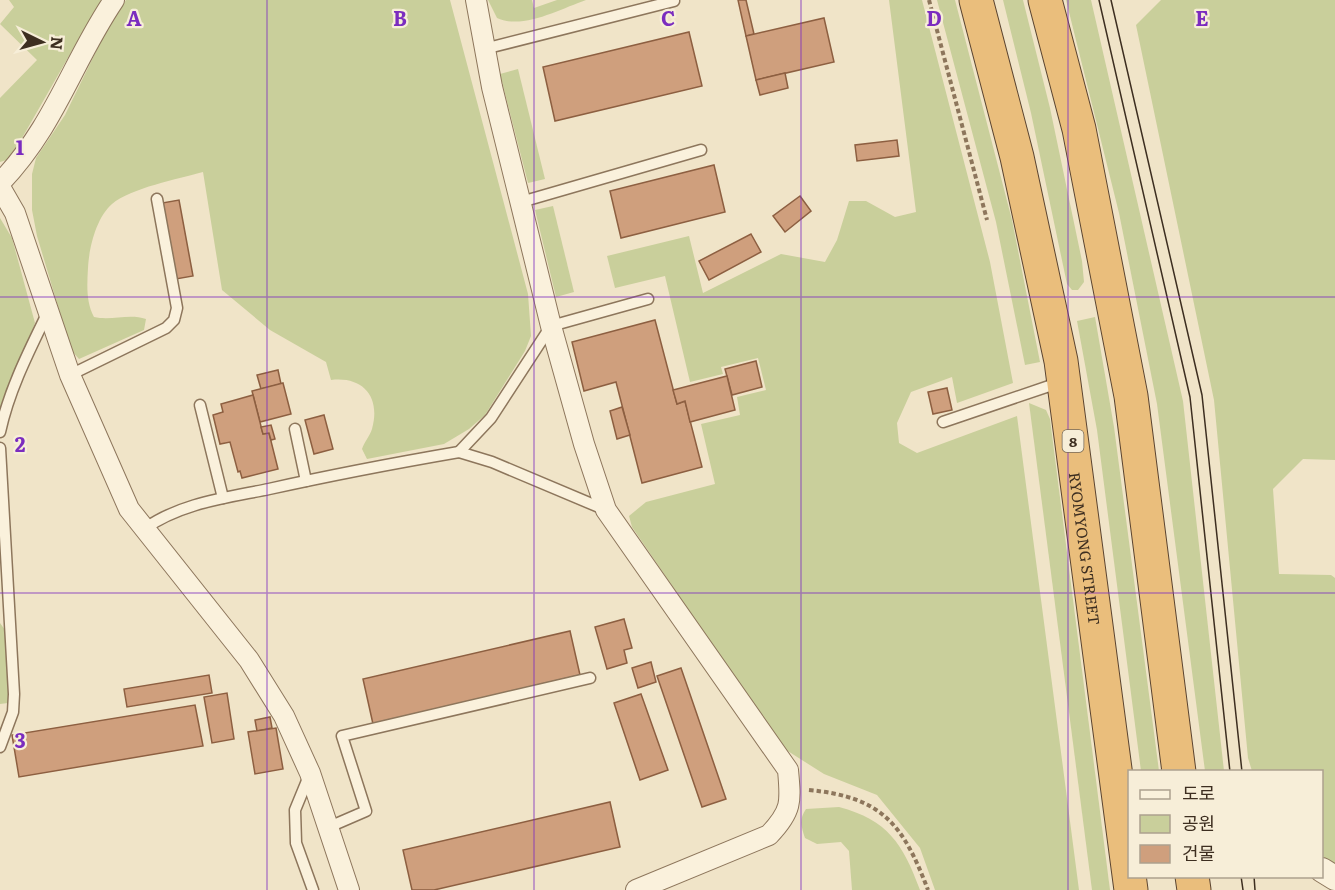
<svg xmlns="http://www.w3.org/2000/svg" width="1335" height="890" font-family="Literata,'Noto Sans KR',serif">
  <style>
    .green { fill: #c9cf9b }
    .building { fill: #cf9f7d; stroke: #8d5f41; stroke-width: 1.5 }
    .lines { fill: none; stroke-linecap: round; stroke-linejoin: round }
    .service-casing { stroke: #8d765c; stroke-width: 13 }
    .minor-casing { stroke: #8d765c; stroke-width: 22 }
    .tertiary-casing { stroke: #8d765c; stroke-width: 26 }
    .trunk-casing { stroke: #5b4430; stroke-width: 35 }
    .path { stroke: #8d765c; stroke-width: 4; stroke-dasharray: 4.5 3; stroke-linecap: butt }
    .service { stroke: #faf1dc; stroke-width: 10 }
    .minor { stroke: #faf1dc; stroke-width: 20 }
    .tertiary { stroke: #faf1dc; stroke-width: 24 }
    .trunk { stroke: #eabe7c; stroke-width: 33 }
    .tram { stroke: #3d2e20; stroke-width: 1.5 }
    .grid { fill: none; stroke: #7b2cbf; stroke-width: 1.5; stroke-opacity: 0.55 }
    .labels { text-anchor: middle; dominant-baseline: central; stroke-width: 4.5; stroke-linejoin: round; paint-order: stroke }
    .shield { fill: #f7eed8; stroke: #756857; stroke-width: 1.5 }
    .shield-label { font-size: 14px; font-weight: bold; fill: #3d2e20 }
    .street-label { font-size: 15px; fill: #3d2e20; stroke: #f7eed8 }
    .grid-label { font-size: 20px; text-anchor: middle; font-weight: bold; fill: #7b2cbf; stroke: #f7eed8; stroke-width: 4.5; stroke-linejoin: round; paint-order: stroke }
  </style>
  <rect width="100%" height="100%" fill="#f0e4c8"/>
  <g class="green">
    <polygon points="9,0 101,0 10,159 0,162 0,98 37,60 0,24 14,7"/>
    <path d="M126,0H450L528,294L531,336L525,351L485,415L469,429L444,444L367,459L362,449C364,442 370,436 372,429C381,397 363,376 331,380L326,362L270,330L222,290L203,172C178,179 131,188 112,204C96,218 89,248 88,268C87,285 86,302 94,317C112,321 129,313 146,319L144,330L79,359L71,350L37,236L32,210V174L36,158L65,115L107,29Z"/>
    <path d="M488,0H532L534,8L557,0H586C560,9 523,30 497,18Z"/>
    <polygon points="889,0 922,0 990,262 1013,383 957,403 952,377 911,392 897,423 899,443 917,453 1017,416 1079,890 935,890 920,848 877,795 824,774 783,748 632,527 629,516 646,502 715,484 701,424 740,415 737,397 766,390 758,358 721,367 723,374 690,382 665,276 615,288 607,256 689,236 703,293 781,254 825,262 837,240 849,201 866,201 895,217 916,212"/>
    <polygon points="937,0 955,0 1012,220 1040,362 1025,365 996,222"/>
    <polygon points="1003,0 1023,0 1050,108 1082,261 1084,282 1078,290 1072,290 1067,284 1031,113"/>
    <polygon points="1066,0 1091,0 1183,401 1224,771 1205,771 1157,404 1119,213"/>
    <polygon points="1161,0 1335,0 1335,460 1303,459 1273,489 1279,574 1331,575 1335,578 1335,865 1322,858 1322,772 1252,771 1248,758 1214,400 1136,25"/>
    <polygon points="518,69 545,179 528,183 500,74"/>
    <polygon points="553,206 574,292 556,297 535,210"/>
    <polygon points="0,218 12,238 35,323 0,414"/>
    <polygon points="1095,317 1114,427 1159,771 1141,771 1097,430 1077,321"/>
    <polygon points="1029,403 1046,410 1050,419 1110,890 1092,890"/>
    <polygon points="0,623 5,630 10,691 8,703 0,704"/>
    <path d="M839,807C888,820 903,844 920,890H852L849,851L841,842L817,844L805,838C801,826 799,819 806,809Z"/>
  </g>
  <g class="building">
    <polygon points="738,0 746,0 754,34 746,36"/>
    <polygon points="824,18 834,62 756,80 746,36"/>
    <polygon points="689,32 702,86 555,121 543,67"/>
    <polygon points="785,73 788,88 760,95 756,80"/>
    <polygon points="897,140 899,156 857,161 855,145"/>
    <polygon points="714,165 725,212 621,238 610,191"/>
    <polygon points="800,196 811,211 785,232 773,216"/>
    <polygon points="179,200 193,276 176,279 162,203"/>
    <polygon points="751,234 761,252 709,280 699,261"/>
    <polygon points="655,320 677,404 685,401 702,467 642,483 616,382 584,391 572,342"/>
    <polygon points="756,361 762,387 732,395 725,369"/>
    <polygon points="278,370 281,384 261,389 257,375"/>
    <polygon points="727,376 735,410 690,422 685,401 677,404 673,390"/>
    <polygon points="283,383 291,414 260,422 252,391"/>
    <polygon points="947,388 952,410 933,414 928,392"/>
    <polygon points="253,395 263,434 269,433 278,469 242,478 240,471 238,472 230,442 220,444 213,415 223,412 221,404"/>
    <polygon points="622,407 630,435 617,439 610,411"/>
    <polygon points="324,415 333,449 314,454 305,420"/>
    <polygon points="271,425 275,439 271,440 269,433 263,434 261,427"/>
    <polygon points="624,619 632,648 624,650 627,663 607,669 595,627"/>
    <polygon points="570,631 580,675 373,724 363,679"/>
    <polygon points="651,662 656,682 638,688 632,668"/>
    <polygon points="681,668 726,799 702,807 657,676"/>
    <polygon points="209,675 212,693 127,707 124,689"/>
    <polygon points="227,693 234,739 212,743 204,697"/>
    <polygon points="641,694 668,770 640,780 614,703"/>
    <polygon points="195,705 203,746 19,777 12,735"/>
    <polygon points="270,717 272,728 257,731 255,720"/>
    <polygon points="276,728 283,769 255,774 248,732"/>
    <polygon points="610,802 620,847 434,890 412,890 403,850"/>
  </g>
  <g class="lines">
    <defs>
      <g id="service">
        <polyline points="484,49 674,1"/>
        <polyline points="521,202 701,150"/>
        <polyline points="70,375 166,328 174,320 177,308 157,199"/>
        <polyline points="200,405 223,498"/>
        <polyline points="943,422 1061,382"/>
        <polyline points="295,429 306,481"/>
        <path d="M0,432C9,390 29,351 48,312"/>
        <polyline points="0,448 14,694 13,712 0,747"/>
        <polyline points="606,510 492,462 459,452 491,418 551,326 648,299"/>
        <path d="M144,529C181,503 225,498 269,489C332,475 395,463 459,452"/>
        <polyline points="309,776 295,810 296,843 313,890"/>
        <polyline points="329,827 366,811 342,736 590,678"/>
      </g>
      <g id="minor">
        <path d="M476,0L492,87L551,326L584,444L606,510L788,770C791,802 792,811 769,835L636,890"/>
        <path d="M0,183C55,126 72,62 114,0"/>
        <polyline points="0,187 15,213 70,375 129,509 249,660 284,716 310,773 349,890"/>
      </g>
      <polyline id="tertiary" points="1322,870 1335,878"/>
      <g id="trunk">
        <path id="s1" d="M976,0L1017,157L1061,361L1131,890"/>
        <polyline points="1045,0 1079,129 1131,396 1179,772"/>
        <polyline points="1192,876 1194,890"/>
      </g>
    </defs>
    <use href="#service" class="service-casing"/>
    <use href="#minor" class="minor-casing"/>
    <use href="#tertiary" class="tertiary-casing"/>
    <use href="#trunk" class="trunk-casing"/>
    <g class="path">
      <polyline points="929,0 987,220"/>
      <path d="M809,790C882,797 903,824 928,890"/>
    </g>
    <use href="#service" class="service"/>
    <use href="#minor" class="minor"/>
    <use href="#tertiary" class="tertiary"/>
    <use href="#trunk" class="trunk"/>
    <g class="tram">
      <polyline points="1099,0 1190,397 1230,772"/>
      <polyline points="1111,0 1202,395 1242,772"/>
      <polyline points="1241,876 1243,890"/>
      <polyline points="1254,876 1255,890"/>
    </g>
  </g>
  <path class="grid" d="M267,0V890M534,0V890M801,0V890M1068,0V890M0,297H1335M0,593H1335"/>
  <g class="labels">
    <rect class="shield" x="1062.5" y="430" width="21" height="22" rx="4.5"/>
    <g class="shield-label">
      <text x="1073" y="441">8</text>
    </g>
    <g class="street-label">
      <text stroke="none"><textPath href="#s1" startOffset="560">RYOMYONG STREET</textPath></text>
    </g>
  </g>
  <g class="grid-label">
    <text x="134" y="26">A</text>
    <text x="400" y="26">B</text>
    <text x="668" y="26">C</text>
    <text x="934" y="26">D</text>
    <text x="1202" y="26">E</text>
    <text x="20" y="155">1</text>
    <text x="20" y="452">2</text>
    <text x="20" y="748">3</text>
  </g>
  <rect x="1128" y="770" width="195" height="108" fill="#f7eed8" stroke="#ada18e" stroke-width="1.5"/>
  <rect x="1140" y="790" width="30" height="9" fill="#faf1dc" stroke="#ada18e" stroke-width="1.5"/>
  <text x="1182" y="800" font-size="18" fill="#3d2e20">도로</text>
  <rect x="1140" y="815" width="30" height="18" fill="#c9cf9b" stroke="#ada18e" stroke-width="1.5"/>
  <text x="1182" y="830" font-size="18" fill="#3d2e20">공원</text>
  <rect x="1140" y="845" width="30" height="18" fill="#cf9f7d" stroke="#ada18e" stroke-width="1.5"/>
  <text x="1182" y="860" font-size="18" fill="#3d2e20">건물</text>
  <g transform="translate(42 42) rotate(95)" stroke="#f7eed8" stroke-width="4.5" paint-order="stroke">
  <path d="M0-4.5L10 22L0 15L-10 22Z" fill="#3d2e20"/>
  <text y="-9" font-size="16" font-weight="bold" text-anchor="middle" fill="#3d2e20">N</text>
  </g>
</svg>
